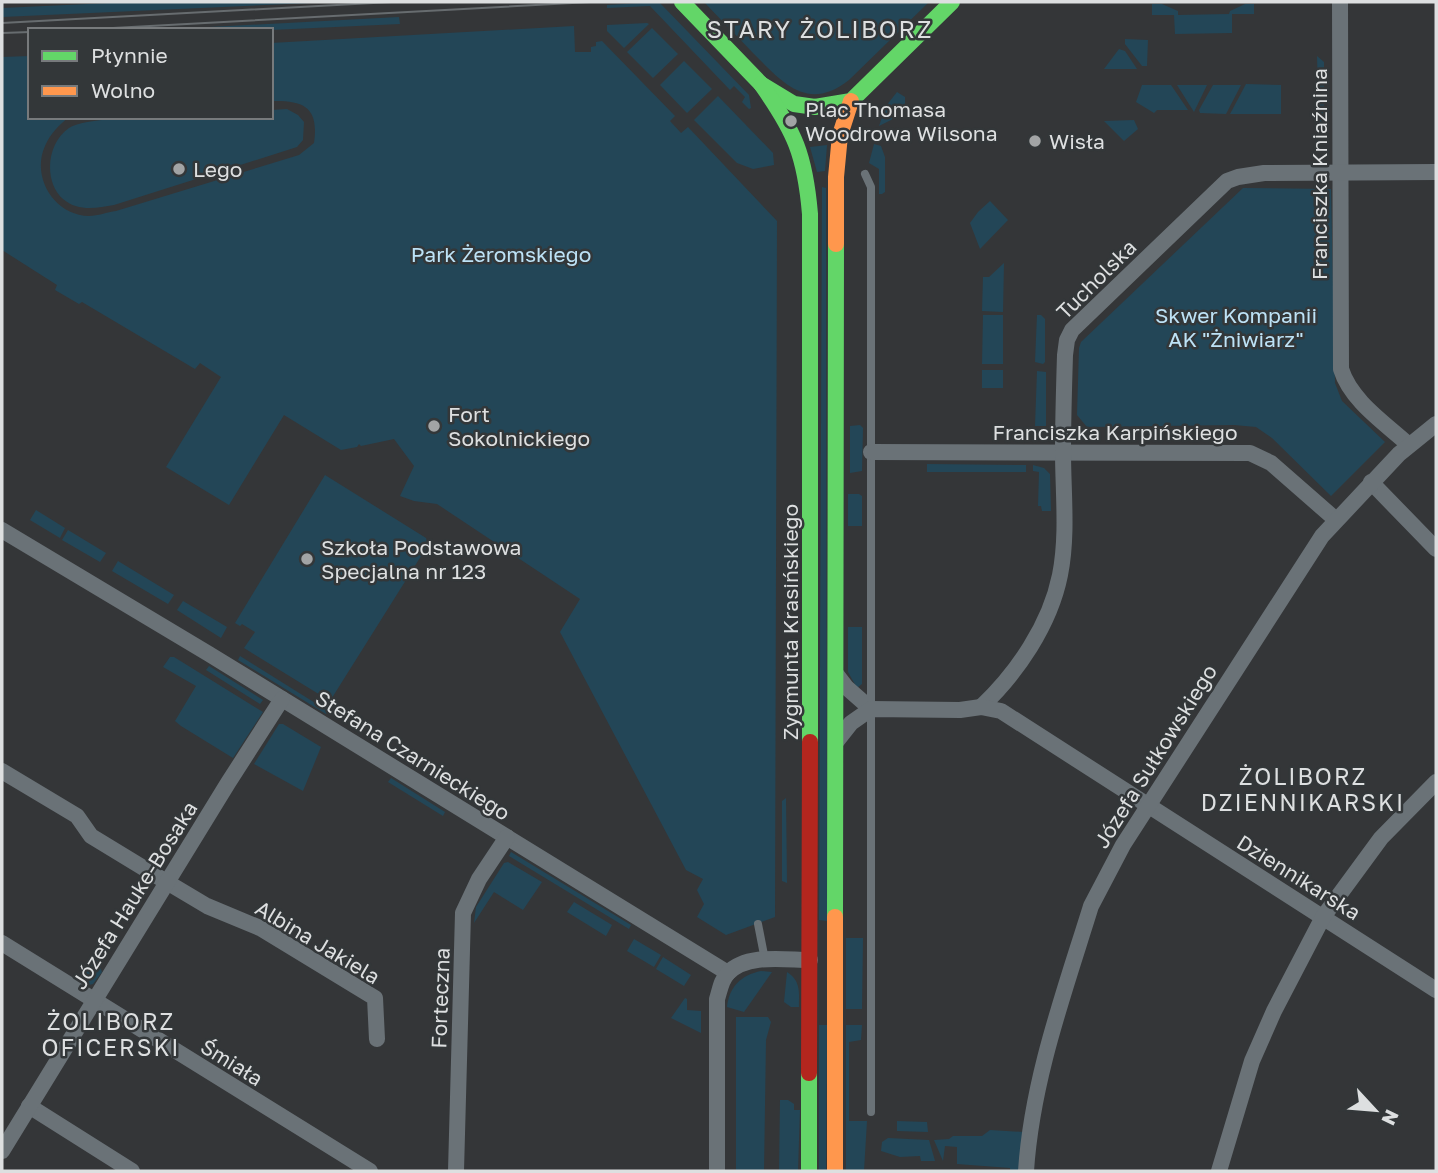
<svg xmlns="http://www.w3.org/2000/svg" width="1438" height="1173" font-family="'Golos Text',sans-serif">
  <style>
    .green { fill: #234657 }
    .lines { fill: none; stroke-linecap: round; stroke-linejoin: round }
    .lane { stroke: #6a7277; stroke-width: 8 }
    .street { stroke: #6a7277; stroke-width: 16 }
    .fast { stroke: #63d668; stroke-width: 16 }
    .slow { stroke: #ff974d; stroke-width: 16 }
    .jam { stroke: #b3261e; stroke-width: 16 }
    .tram { stroke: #676c6f; stroke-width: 2 }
    .poi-dot { fill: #a2a4a5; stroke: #333739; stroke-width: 2.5 }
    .labels { text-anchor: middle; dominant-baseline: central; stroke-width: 5; stroke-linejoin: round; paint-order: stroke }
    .poi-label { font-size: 21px; fill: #dddfe0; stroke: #333739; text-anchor: start }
    .street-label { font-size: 21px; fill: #dddfe0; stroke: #333739 }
    .park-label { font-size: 21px; fill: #bde2f6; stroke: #333739 }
    .neighbourhood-label { font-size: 23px; letter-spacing: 2px; fill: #dddfe0; stroke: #333739 }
    .quarter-label { font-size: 24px; letter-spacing: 2px; fill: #dddfe0; stroke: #333739 }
  </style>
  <rect width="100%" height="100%" fill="#343638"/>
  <g class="green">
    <polygon points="131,2 334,2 2,17 2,8"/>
    <polygon points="659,2 749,95 751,108 749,109 742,102 745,97 734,86 730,90 650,6 607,8 607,5"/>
    <path d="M704,2H929L849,80C807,113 782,82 753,53C737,36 720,19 704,2Z"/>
    <polygon points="1152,4 1162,4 1178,11 1178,15 1229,14 1230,11 1245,4 1254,4 1254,14 1232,14 1232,33 1175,34 1174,15 1152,15"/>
    <polygon points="399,17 400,24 271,30 153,30"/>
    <polygon points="647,23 649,24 624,48 607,31 607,25"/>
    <path d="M574,26L575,52H591V47L596,46V42L602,41L675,116L670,121L681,133L688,127L777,221L775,917L726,935L697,917L704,904L697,890L703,879L686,870L560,632L580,599L437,504L414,501L400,496L414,466L394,439L361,446L359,444L357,447L341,450L284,415L229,505L166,467L221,377L200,363L195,369L82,302L79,304L55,290L57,285L2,250V57L30,56V117H69C59,125 50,134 45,146C31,177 54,215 89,216C98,216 107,212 116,211L299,155L314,143C319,108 305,100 271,101V43Z"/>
    <polygon points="652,28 678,54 653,78 627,52"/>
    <polygon points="1125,39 1148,40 1147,66 1142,66 1125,44"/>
    <polygon points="1119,49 1125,51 1137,69 1104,69"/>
    <polygon points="1317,56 1324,62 1324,125 1319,125"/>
    <polygon points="684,61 712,89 687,113 660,85"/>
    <polygon points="1246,84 1281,85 1281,114 1230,114"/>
    <polygon points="1142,85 1171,85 1188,110 1157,110 1154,113 1136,102"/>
    <polygon points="1177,85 1207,85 1194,112"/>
    <polygon points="1213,85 1241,85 1226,114 1200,113 1199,110"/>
    <polygon points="897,92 905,97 905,107 891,120 879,126 886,106"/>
    <polygon points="718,96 773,153 774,165 753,169 737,163 694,120"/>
    <path d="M287,109L298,115L304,122L303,140L297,147L114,205C97,208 78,212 63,199C43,181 47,143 69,128C92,112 236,117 271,117V110Z"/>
    <polygon points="1134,120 1138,129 1124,141 1104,121"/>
    <polygon points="874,144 881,146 885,157 885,192 882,194 879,194 879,169 869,163"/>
    <polygon points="827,145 825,171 817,172 810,147"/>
    <polygon points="822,187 826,188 827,921 819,920"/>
    <polygon points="1243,188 1331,189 1335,383 1342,401 1385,442 1331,496 1272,438 1256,427 1234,425 1087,427 1077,415 1079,348 1081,342"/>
    <polygon points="990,201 1008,220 980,249 970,223 978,212"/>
    <polygon points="1004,263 1003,312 982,311 983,277 989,277"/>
    <polygon points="983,315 1003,315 1003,364 982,364"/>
    <polygon points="1037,315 1041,315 1045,319 1045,362 1043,364 1035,362"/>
    <rect x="982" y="370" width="21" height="18"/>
    <polygon points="1037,371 1046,372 1046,426 1035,426"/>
    <polygon points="860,425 863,428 862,471 850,473 850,426"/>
    <polygon points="927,464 1026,465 1026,472 927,472"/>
    <polygon points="1033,465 1044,468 1050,474 1051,511 1042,511 1041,506 1038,506 1039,472 1033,471"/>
    <polygon points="325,475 426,538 428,545 330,701 244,648 255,632 242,624 240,626 235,623"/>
    <polygon points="848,494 859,494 862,496 862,526 848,526"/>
    <polygon points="36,510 65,528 60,538 30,520"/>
    <polygon points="68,530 106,553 100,562 62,540"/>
    <polygon points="118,561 174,595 168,604 112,571"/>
    <polygon points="183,601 227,627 221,638 177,610"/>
    <polygon points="848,627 862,627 862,684 857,688 848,672"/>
    <polygon points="240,656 328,711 326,714 238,660"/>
    <polygon points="170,657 174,657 263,712 233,758 181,726 175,721 196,686 163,667"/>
    <polygon points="209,666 263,700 260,704 206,670"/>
    <polygon points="279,724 283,724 321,747 303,791 254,764"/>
    <polygon points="391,778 445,812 443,816 388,782"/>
    <polygon points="786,798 787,883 782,881 782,801"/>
    <polygon points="511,852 631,925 629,929 509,856"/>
    <polygon points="508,862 542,882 523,910 494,892 474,923 476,907 504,863"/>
    <polygon points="574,902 612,925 606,936 567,912"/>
    <polygon points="846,938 863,938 862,1009 846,1009"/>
    <polygon points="634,939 661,955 654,967 627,951"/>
    <polygon points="94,956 103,958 99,965 102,972 93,984 89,985 80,979"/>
    <polygon points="663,957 691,975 684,986 656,969"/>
    <path d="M761,971L772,972L744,1012L727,1007C729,987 741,975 761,971Z"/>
    <path d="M787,972C801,981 799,992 799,1007H791L784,1002Z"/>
    <polygon points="685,998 687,999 687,1010 701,1011 701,1033 671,1018"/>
    <polygon points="736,1017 768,1017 771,1022 766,1040 764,1171 736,1171"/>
    <polygon points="819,1025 827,1025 826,1171 819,1171"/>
    <polygon points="846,1025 862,1025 861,1040 849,1042 849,1121 867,1121 864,1171 846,1171"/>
    <polygon points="780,1100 788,1100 794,1104 794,1110 800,1110 798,1171 779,1171"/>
    <polygon points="897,1121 927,1122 928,1132 897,1131"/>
    <polygon points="990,1130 1024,1132 1021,1171 1010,1171 1010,1168 957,1164 957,1147 945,1146 943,1161 934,1140 949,1139 953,1136 982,1136"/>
    <polygon points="888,1138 929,1140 935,1161 921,1161 920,1156 900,1157 881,1151 882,1142"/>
  </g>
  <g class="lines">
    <g class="lane">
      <polyline points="865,174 871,187 871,1112"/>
      <polyline points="758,924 765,960"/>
    </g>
    <g class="street">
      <path d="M1340,2L1341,369C1351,401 1385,423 1409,445"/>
      <polyline points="871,452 1250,453 1271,463 1335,519"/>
      <polyline points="1371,482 1436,549"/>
      <polyline points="2,530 209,654 728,973"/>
      <polyline points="836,674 846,687 871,709"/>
      <path d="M981,707C1017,673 1050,625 1060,575C1068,535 1063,492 1063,452C1063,419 1064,387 1065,355L1067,340L1072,330L1227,181L1238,177L1264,173L1436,172"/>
      <polyline points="836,742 851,723 871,709 960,710 981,707 1001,711 1436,990"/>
      <polyline points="2,771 77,816 91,836 160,878 207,906 260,928 375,998 377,1039"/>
      <polyline points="2,943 370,1171"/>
      <polyline points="29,1106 132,1171"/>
      <polyline points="2,1151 228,783 282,699"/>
      <polyline points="456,1171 463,913 479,879 507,837"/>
      <path d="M717,1171V999C720,990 721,980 728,973C747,953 786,960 810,960"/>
      <path d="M1026,1171C1032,1080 1064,993 1091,906L1123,845L1322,536L1399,454L1436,424"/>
      <polyline points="1219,1171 1252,1061 1274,1011 1323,917 1381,838 1436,782"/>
    </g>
    <g class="fast">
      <polyline points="682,2 761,84 794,104 815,107 851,101 952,2"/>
      <path d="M761,84C795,132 805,155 810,214V742"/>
      <polyline points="835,917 836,244"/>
      <polyline points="809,1171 809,1073"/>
    </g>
    <g class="slow">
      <polyline points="836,244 836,177 840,135 851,101"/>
      <polyline points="835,1171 835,917"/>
    </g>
    <polyline class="jam" points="809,1073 810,742"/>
    <g class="tram">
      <polyline points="2,23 392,2"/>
      <polyline points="76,30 591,2"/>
      <polyline points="2,33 30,32"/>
    </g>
  </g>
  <g class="poi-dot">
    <circle cx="791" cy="121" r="7"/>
    <circle cx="1035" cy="141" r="7"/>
    <circle cx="179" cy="169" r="7"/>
    <circle cx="434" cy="426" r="7"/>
    <circle cx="307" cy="559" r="7"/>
  </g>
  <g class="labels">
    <g class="poi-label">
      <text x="805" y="109">Plac Thomasa<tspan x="805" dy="24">Woodrowa Wilsona</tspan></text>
      <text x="1049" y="141">Wisła</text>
      <text x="193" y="169">Lego</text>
      <text x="448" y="414">Fort<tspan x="448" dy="24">Sokolnickiego</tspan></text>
      <text x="321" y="547">Szkoła Podstawowa<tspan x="321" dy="24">Specjalna nr 123</tspan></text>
    </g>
    <g class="street-label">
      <text transform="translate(1319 174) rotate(-90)">Franciszka Kniaźnina</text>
      <text transform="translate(1096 279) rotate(-45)">Tucholska</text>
      <text x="1115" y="432">Franciszka Karpińskiego</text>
      <text transform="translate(790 622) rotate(-90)">Zygmunta Krasińskiego</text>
      <text transform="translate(413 755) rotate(32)">Stefana Czarnieckiego</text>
      <text transform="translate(1155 756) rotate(-58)">Józefa Sułkowskiego</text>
      <text transform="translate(1299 877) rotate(32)">Dziennikarska</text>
      <text transform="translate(134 895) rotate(-58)">Józefa Hauke-Bosaka</text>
      <text transform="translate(318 942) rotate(31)">Albina Jakiela</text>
      <text transform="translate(440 998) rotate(-88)">Forteczna</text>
      <text transform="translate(232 1062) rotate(32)">Śmiała</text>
    </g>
    <g class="park-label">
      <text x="501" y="254">Park Żeromskiego</text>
      <text x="1236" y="315">Skwer Kompanii<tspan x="1236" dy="24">AK "Żniwiarz"</tspan></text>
    </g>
    <g class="neighbourhood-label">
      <text x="1303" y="776">ŻOLIBORZ<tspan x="1303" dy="26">DZIENNIKARSKI</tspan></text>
      <text x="111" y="1021">ŻOLIBORZ<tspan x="111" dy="26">OFICERSKI</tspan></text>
    </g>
    <g class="quarter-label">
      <text x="820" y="28">STARY ŻOLIBORZ</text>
    </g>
  </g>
  <rect width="1438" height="1173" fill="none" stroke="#dddfe0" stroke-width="7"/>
  <rect x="28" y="28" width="245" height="91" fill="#333739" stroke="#777a7c" stroke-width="2"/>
  <rect x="42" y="51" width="35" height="10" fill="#63d668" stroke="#777a7c" stroke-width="2"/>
  <text x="91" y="63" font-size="21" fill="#dddfe0">Płynnie</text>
  <rect x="42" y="86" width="35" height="10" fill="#ff974d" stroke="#777a7c" stroke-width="2"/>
  <text x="91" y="98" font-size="21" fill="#dddfe0">Wolno</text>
  <g transform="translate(1375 1110) rotate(116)" stroke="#333739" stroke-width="5" paint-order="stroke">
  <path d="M0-5L12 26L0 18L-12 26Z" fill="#dddfe0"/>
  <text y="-10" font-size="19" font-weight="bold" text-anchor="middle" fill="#dddfe0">N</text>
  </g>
</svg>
